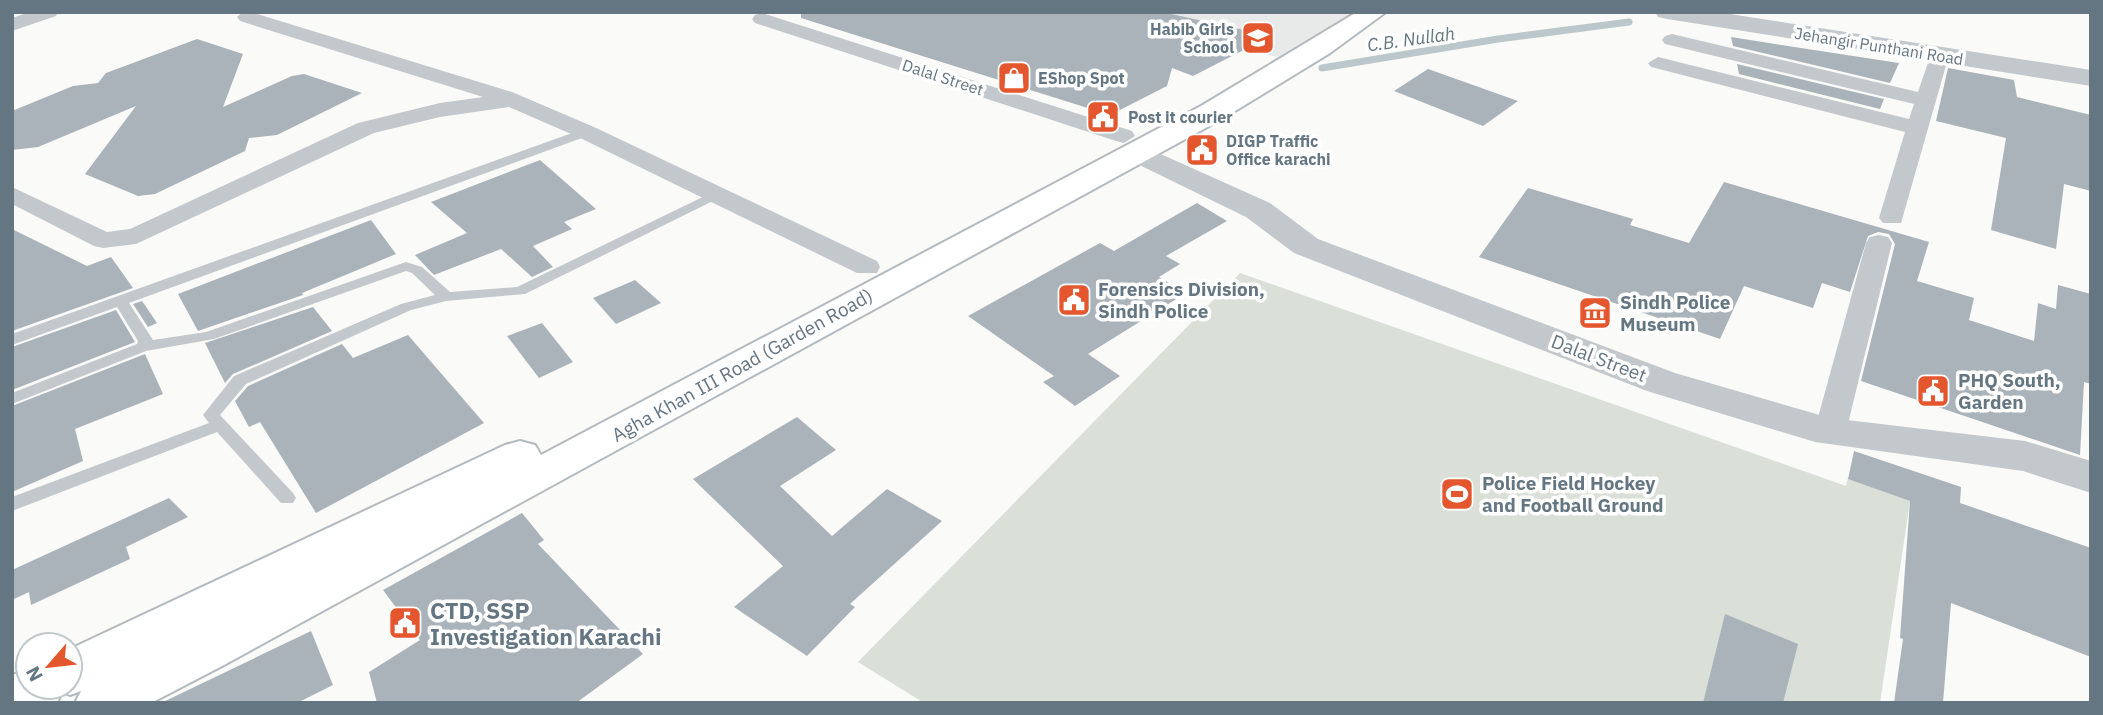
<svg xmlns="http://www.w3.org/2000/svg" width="2103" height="715" font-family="'IBM Plex Sans',sans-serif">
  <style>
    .built { fill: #e8e9e9 }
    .green { fill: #dadfd7 }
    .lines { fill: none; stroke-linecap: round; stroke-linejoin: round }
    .stream { stroke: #bbc7cb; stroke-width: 7 }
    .building { fill: #aab3b9 }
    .secondary-casing { stroke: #b3babf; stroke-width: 4 }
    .service { fill: #c3c8cc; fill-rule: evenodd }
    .minor { fill: #c3c8cc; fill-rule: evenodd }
    .tertiary { fill: #c3c8cc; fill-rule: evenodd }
    .secondary { fill: #fff; fill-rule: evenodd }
    .labels { text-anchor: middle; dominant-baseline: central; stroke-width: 7; stroke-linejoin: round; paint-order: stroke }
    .far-poi-label { font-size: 16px; font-weight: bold; fill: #657683; stroke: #fff; text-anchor: start }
    .far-street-label { font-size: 16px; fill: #657683; stroke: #fff }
    .far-water-label { font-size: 18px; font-style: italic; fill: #60757c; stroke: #fff }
    .poi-label { font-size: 19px; font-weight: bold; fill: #657683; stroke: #fff; text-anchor: start }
    .street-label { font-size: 19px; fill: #657683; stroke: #fff }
    .near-poi-label { font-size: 23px; font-weight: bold; fill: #657683; stroke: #fff; text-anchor: start }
  </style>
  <rect width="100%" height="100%" fill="#fafaf8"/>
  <polygon class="built" points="1007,12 1354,12 1277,57 1136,20"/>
  <polygon class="green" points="1240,273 1846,486 1848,478 1910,501 1880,703 924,703 858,662"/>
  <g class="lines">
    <polyline class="stream" points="1322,68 1498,39 1629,22"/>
  </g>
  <g class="building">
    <polygon points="801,12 1162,12 1271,36 1193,76 1172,68 1167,86 1110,115 801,18"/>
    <polygon points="1731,37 1769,43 1899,63 1890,83 1733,46"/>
    <polygon points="197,39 243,54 223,107 292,76 304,74 362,93 277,135 249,138 245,151 155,194 138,196 85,174 136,106 38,147 12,150 12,111 73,86 98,83 106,73"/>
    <polygon points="1737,64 1884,99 1880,109 1739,74"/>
    <polygon points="1948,68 2014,80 2017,97 2091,115 2091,191 2064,184 2056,249 1991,230 2006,138 1936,121"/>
    <polygon points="1428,69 1518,101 1483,126 1394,91"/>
    <polygon points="540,160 596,209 564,222 572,229 533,246 553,267 532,277 501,249 434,275 415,255 467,233 431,202"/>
    <polygon points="1724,182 1929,242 1917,281 1974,298 1969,320 2034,341 2038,303 2056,309 2058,285 2091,294 2091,384 2084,382 2080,455 1861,381 1895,244 1889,234 1878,232 1868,236 1850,292 1822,283 1813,308 1744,286 1720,339 1479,257 1528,188 1633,219 1630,225 1689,243"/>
    <polygon points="1197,203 1227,221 1166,256 1180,264 1159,277 1186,293 1088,354 1120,376 1075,406 1043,382 1054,376 968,316 1100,243 1114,251"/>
    <polygon points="371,220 396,254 302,293 303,295 198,331 178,294"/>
    <polygon points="12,229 87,266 111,257 133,288 12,331"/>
    <polygon points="635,280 661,303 616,324 593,298"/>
    <polygon points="142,301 157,323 148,327 133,304"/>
    <polygon points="313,307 332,331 233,374 225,383 205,343"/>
    <polygon points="116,310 135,342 12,390 12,347"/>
    <polygon points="542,323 573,362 539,378 507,336"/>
    <polygon points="408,335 484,423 316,513 260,422 249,427 235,401 248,386 342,344 353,358"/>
    <polygon points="145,354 163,394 75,429 83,461 12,492 12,406"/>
    <polygon points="797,417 836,450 780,486 832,536 887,489 942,521 850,604 855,607 807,656 734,607 783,566 693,479"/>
    <polygon points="1854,451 1961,487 1960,503 2091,548 2091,657 1951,603 1943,703 1894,703 1903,639 1900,638 1910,501 1848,479"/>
    <polygon points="169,498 188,517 126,547 130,559 31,605 29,592 12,600 12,570"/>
    <polygon points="522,513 544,540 538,544 643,654 576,703 377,703 369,672 420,640 383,590"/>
    <polygon points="1725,614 1798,644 1783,703 1703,703"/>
    <polygon points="311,631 333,685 297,703 161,703"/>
  </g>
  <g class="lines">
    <defs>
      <polygon id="secondary" points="1357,12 1386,12 1330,53 1222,119 224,665 151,703 75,703 81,691 70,695 62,692 57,703 12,703 12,675 28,669 28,687 70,687 70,649 505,445 520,441 535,445 541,455 1201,106"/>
    </defs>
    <use href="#secondary" class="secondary-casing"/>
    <polygon class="service" points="586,128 592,132 590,135 129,303 153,340 206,332 406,262 422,267 450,292 517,287 713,192 723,192 725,195 525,294 446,301 411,310 246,384 220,415 293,493 296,498 293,503 281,503 217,432 12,511 12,497 209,423 203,415 234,376 401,304 435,295 412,273 406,271 214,339 146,351 12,404 12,393 137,344 138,341 117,307 12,345 12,334"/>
    <g class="minor">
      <polygon points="30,12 58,12 56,16 12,31 12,18"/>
      <polygon points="243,12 254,13 512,92 594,127 877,261 880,267 877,273 857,273 578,137 509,107 440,117 374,133 136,244 103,248 94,246 12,204 12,187 107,232 130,229 358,123 440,103 483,97 240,21 237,17"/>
      <polygon points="762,13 1132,131 1135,136 1124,143 1116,141 755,23 752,19 755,15"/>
      <polygon points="1672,34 1918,92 1932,51 1946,51 1949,55 1901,223 1883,223 1879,218 1905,132 1651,67 1648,63 1658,57 1909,119 1914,104 1665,44 1662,40 1665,36"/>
      <polygon points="1879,235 1888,237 1892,243 1846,432 1841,440 1830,443 1819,440 1814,432 1866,243 1870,237"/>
    </g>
    <g class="tertiary">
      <polygon points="1655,12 1717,12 2091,70 2091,86 1667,19 1658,17"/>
      <polygon points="1136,143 1270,203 1318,239 1675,373 1830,418 2025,441 2091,461 2091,493 2023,471 1815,442 1647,391 1294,253 1246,217 1125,158 1121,152 1125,146"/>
    </g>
    <use href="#secondary" class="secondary"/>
  </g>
  <defs>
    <symbol id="school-square" viewBox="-11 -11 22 22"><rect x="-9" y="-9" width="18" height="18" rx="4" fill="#e4572e" stroke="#fff"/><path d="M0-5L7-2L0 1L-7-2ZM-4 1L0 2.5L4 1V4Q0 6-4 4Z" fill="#fff"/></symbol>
    <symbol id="shop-square" viewBox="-11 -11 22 22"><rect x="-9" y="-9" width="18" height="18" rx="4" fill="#e4572e" stroke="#fff"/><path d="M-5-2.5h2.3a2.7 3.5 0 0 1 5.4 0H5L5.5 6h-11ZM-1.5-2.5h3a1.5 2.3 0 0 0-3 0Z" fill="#fff"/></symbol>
    <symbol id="civic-square" viewBox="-11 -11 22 22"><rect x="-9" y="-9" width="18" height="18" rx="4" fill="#e4572e" stroke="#fff"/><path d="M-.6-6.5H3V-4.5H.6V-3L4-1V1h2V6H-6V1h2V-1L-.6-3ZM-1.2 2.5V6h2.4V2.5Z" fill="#fff"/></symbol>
    <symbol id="museum-square" viewBox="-11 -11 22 22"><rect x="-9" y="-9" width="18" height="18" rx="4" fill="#e4572e" stroke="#fff"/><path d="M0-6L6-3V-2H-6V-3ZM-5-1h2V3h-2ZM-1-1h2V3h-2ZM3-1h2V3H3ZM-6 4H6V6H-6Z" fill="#fff"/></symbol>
    <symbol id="stadium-square" viewBox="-11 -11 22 22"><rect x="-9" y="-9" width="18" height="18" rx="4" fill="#e4572e" stroke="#fff"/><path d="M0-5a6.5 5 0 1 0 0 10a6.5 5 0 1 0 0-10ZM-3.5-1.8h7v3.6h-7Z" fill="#fff"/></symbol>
  </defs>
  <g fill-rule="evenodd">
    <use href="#school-square" x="1239" y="19" width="38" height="38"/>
    <use href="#shop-square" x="995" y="59" width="38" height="38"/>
    <use href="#civic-square" x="1084" y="98" width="38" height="38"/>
    <use href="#civic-square" x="1183" y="131" width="38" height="38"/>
    <use href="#civic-square" x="1055" y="281" width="38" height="38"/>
    <use href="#museum-square" x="1576" y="294" width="38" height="38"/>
    <use href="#civic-square" x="1914" y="372" width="38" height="38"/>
    <use href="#stadium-square" x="1438" y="475" width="38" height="38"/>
    <use href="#civic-square" x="386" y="604" width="38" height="38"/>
  </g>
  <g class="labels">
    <g class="far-poi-label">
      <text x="1234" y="29" text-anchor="end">Habib Girls<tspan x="1234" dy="18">School</tspan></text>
      <text x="1038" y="78">EShop Spot</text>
      <text x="1128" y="117">Post it courier</text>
      <text x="1226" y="141">DIGP Traffic<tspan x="1226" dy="18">Office karachi</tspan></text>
    </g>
    <g class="far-street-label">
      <text transform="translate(1879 46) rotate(9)">Jehangir Punthani Road</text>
      <text transform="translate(943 77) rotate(18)">Dalal Street</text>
    </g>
    <g class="far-water-label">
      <text transform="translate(1411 39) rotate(-8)">C.B. Nullah</text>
    </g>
    <g class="poi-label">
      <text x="1098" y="289">Forensics Division,<tspan x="1098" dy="22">Sindh Police</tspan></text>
      <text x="1620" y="302">Sindh Police<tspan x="1620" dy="22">Museum</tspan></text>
      <text x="1958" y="380">PHQ South,<tspan x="1958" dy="22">Garden</tspan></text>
      <text x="1482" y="483">Police Field Hockey<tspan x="1482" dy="22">and Football Ground</tspan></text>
    </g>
    <g class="street-label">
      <text transform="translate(1599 358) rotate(21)">Dalal Street</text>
      <text transform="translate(742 365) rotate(-29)">Agha Khan III Road (Garden Road)</text>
    </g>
    <g class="near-poi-label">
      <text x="430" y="610">CTD, SSP<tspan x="430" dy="26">Investigation Karachi</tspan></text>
    </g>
  </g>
  <rect width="2103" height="715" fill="none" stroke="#657683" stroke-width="28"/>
  <g transform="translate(49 666) rotate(242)"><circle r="33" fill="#ffffff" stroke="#c1c8cd" stroke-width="2"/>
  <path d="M0-5L12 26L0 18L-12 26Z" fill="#e4572e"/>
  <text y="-10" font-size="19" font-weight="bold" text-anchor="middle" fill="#657683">N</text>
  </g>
</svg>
